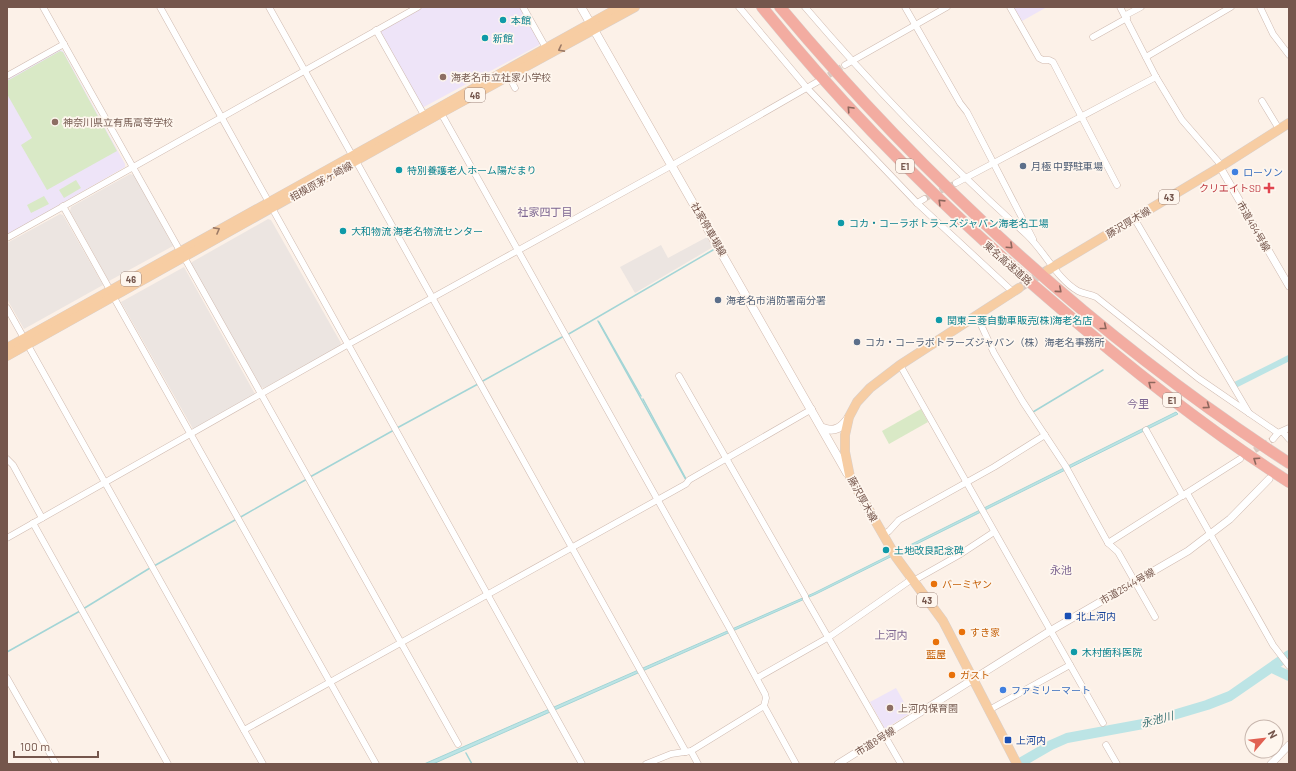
<svg xmlns="http://www.w3.org/2000/svg" width="1296" height="771" font-family="Barlow,'Noto Sans JP',sans-serif">
  <style>
    .industrial { fill: #ece5e1 }
    .education { fill: #eee4f8 }
    .green { fill: #d9e9c6 }
    .water { fill: #bce4e5; stroke: #a3d5d6 }
    .lines { fill: none; stroke-linecap: round; stroke-linejoin: round }
    .stream { stroke: #a3d5d6; stroke-width: 1.5 }
    .canal { stroke: #bce4e5; stroke-width: 6 }
    .river { stroke: #bce4e5; stroke-width: 10 }
    .minor-tunnel { stroke: #dacac1; stroke-width: 6; stroke-dasharray: 6 3; stroke-linecap: butt }
    .primary-tunnel { stroke: #dacac1; stroke-width: 9; stroke-dasharray: 9 4.5; stroke-linecap: butt }
    .minor-casing { stroke: #cfbab0; stroke-width: 7 }
    .tertiary-casing { stroke: #cfbab0; stroke-width: 8 }
    .secondary-casing { stroke: #d2baae; stroke-width: 9 }
    .primary-casing { stroke: #d8d0cd; stroke-width: 10 }
    .motorway-casing { stroke: #d8d0cd; stroke-width: 12 }
    .minor { stroke: #fff; stroke-width: 6 }
    .tertiary { stroke: #fff; stroke-width: 7 }
    .secondary { stroke: #fff; stroke-width: 8 }
    .primary { stroke: #f7cda3; stroke-width: 9 }
    .motorway { stroke: #f3aca1; stroke-width: 11 }
    .oneway { stroke: #9c7a66 }
    .oneway2 { stroke: #8e675d }
    .culture-dot { fill: #0f9aa8; stroke: #fef6ee; stroke-width: 1.5 }
    .education-dot { fill: #8d6e63; stroke: #fef6ee; stroke-width: 1.5 }
    .service-dot { fill: #5c6f8a; stroke: #fef6ee; stroke-width: 1.5 }
    .shop-dot { fill: #3f7fe0; stroke: #fef6ee; stroke-width: 1.5 }
    .health-dot { fill: #e0444e; stroke: #fef6ee; stroke-width: 1.5 }
    .food-dot { fill: #e8710a; stroke: #fef6ee; stroke-width: 1.5 }
    .transit-dot { fill: #1a4fb4; stroke: #fef6ee; stroke-width: 1.5 }
    .labels { text-anchor: middle; dominant-baseline: central; stroke-width: 3.5; stroke-linejoin: round; paint-order: stroke }
    .shield { fill: #fef6ee; stroke: #9e867d; stroke-width: 1 }
    .shield-label { font-size: 9px; font-weight: bold; fill: #75564c }
    .culture-label { font-size: 10px; fill: #0d838f; stroke: #fef6ee; text-anchor: start }
    .education-label { font-size: 10px; fill: #785e54; stroke: #fef6ee; text-anchor: start }
    .service-label { font-size: 10px; fill: #4e5e75; stroke: #fef6ee; text-anchor: start }
    .shop-label { font-size: 10px; fill: #366cbe; stroke: #fef6ee; text-anchor: start }
    .street-label { font-size: 10px; fill: #75564c; stroke: #fef6ee }
    .health-label { font-size: 10px; fill: #be3a42; stroke: #fef6ee; text-anchor: end }
    .food-label { font-size: 10px; fill: #c56008; stroke: #fef6ee; text-anchor: start }
    .transit-label { font-size: 10px; fill: #164399; stroke: #fef6ee; text-anchor: start }
    .neighbourhood-label { font-size: 11px; fill: #7c6591; stroke: #fef6ee }
    .water-label { font-size: 11px; font-style: italic; fill: #407779; stroke: #fef6ee }
  </style>
  <rect width="100%" height="100%" fill="#fcf1e8"/>
  <g class="industrial">
    <polygon points="130,174 134,175 173,246 109,281 70,211 71,207"/>
    <polygon points="60,214 63,215 103,285 24,329 7,299 7,243"/>
    <polygon points="268,219 271,220 341,343 340,346 264,388 261,387 191,264 192,262"/>
    <polygon points="707,237 713,247 635,293 620,267 661,245 668,258"/>
    <polygon points="184,267 255,394 193,429 121,302"/>
  </g>
  <g class="education">
    <polygon points="423,7 520,7 540,43 539,45 422,108 380,33 381,30"/>
    <polygon points="1013,7 1047,7 1022,21"/>
    <polygon points="59,49 63,51 125,164 125,167 7,235 7,79"/>
    <polygon points="896,688 910,713 885,729 870,702"/>
  </g>
  <g class="green">
    <polygon points="60,51 63,52 117,151 47,190 21,145 32,138 7,94 7,81"/>
    <polygon points="76,180 81,188 64,198 59,190"/>
    <polygon points="44,196 49,204 31,213 27,205"/>
    <polygon points="921,409 928,422 889,444 882,431"/>
  </g>
  <polygon class="water" points="1176,412 1178,414 816,594 433,764 424,764 814,593"/>
  <g class="lines">
    <g class="stream">
      <polyline points="598,321 686,480"/>
      <polyline points="599,322 641,396"/>
      <polyline points="567,335 713,250"/>
      <polyline points="481,382 564,336"/>
      <polyline points="643,399 686,479"/>
      <polyline points="1033,412 1103,370"/>
      <polyline points="397,428 478,384"/>
      <polyline points="310,477 394,430"/>
      <polyline points="239,518 307,479"/>
      <polyline points="154,566 235,520"/>
      <polyline points="83,609 150,568"/>
      <polyline points="7,652 80,611"/>
      <polyline points="466,753 472,764"/>
    </g>
    <polyline class="canal" points="1237,384 1289,358"/>
    <g class="river">
      <polyline points="1272,668 1289,676"/>
      <polyline points="1018,764 1051,745 1067,738 1143,724 1207,705 1230,696 1289,655"/>
    </g>
    <g class="minor-tunnel">
      <polyline points="821,80 845,65"/>
      <polyline points="924,199 956,183"/>
      <polyline points="1247,455 1273,439"/>
    </g>
    <polyline class="primary-tunnel" points="1019,288 1047,270"/>
    <defs>
      <g id="minor">
        <polyline points="43,7 180,251"/>
        <polyline points="160,7 582,764"/>
        <polyline points="269,7 352,155"/>
        <polyline points="523,7 546,48"/>
        <polyline points="739,7 807,88 917,203 1013,292"/>
        <path d="M805,7C875,89 947,163 1027,235C1045,252 1057,279 1078,291C1084,294 1090,294 1096,297L1198,378L1278,433"/>
        <polyline points="905,7 960,103 967,112 1033,239"/>
        <polyline points="1010,7 1039,58 1043,60 1049,60 1053,62 1117,185"/>
        <polyline points="1120,7 1156,77 1182,120 1222,166"/>
        <polyline points="1260,7 1273,34 1289,55"/>
        <polyline points="1126,15 1141,7"/>
        <polyline points="376,30 424,115"/>
        <polyline points="1093,37 1127,18"/>
        <polyline points="1146,57 1231,7"/>
        <polyline points="845,65 947,7"/>
        <polyline points="7,76 64,44"/>
        <polyline points="509,76 515,88"/>
        <polyline points="1262,101 1279,129"/>
        <polyline points="441,113 730,629 765,694 766,698 764,706 796,764"/>
        <polyline points="356,161 686,752"/>
        <polyline points="956,183 1156,77"/>
        <polyline points="917,203 924,199"/>
        <polyline points="63,206 110,290"/>
        <polyline points="1134,218 1249,413"/>
        <polyline points="7,238 418,7"/>
        <polyline points="184,257 458,744"/>
        <polyline points="113,296 376,764"/>
        <polyline points="7,308 263,764"/>
        <polyline points="977,316 994,353 1023,402 1066,467 1108,543 1118,552 1155,617"/>
        <polyline points="900,365 1103,723"/>
        <polyline points="679,376 805,596"/>
        <polyline points="1146,430 1183,496"/>
        <polyline points="1283,432 1289,439"/>
        <polyline points="1273,439 1278,433 1289,428"/>
        <polyline points="7,459 13,465 42,518"/>
        <polyline points="1187,493 1273,645 1289,666"/>
        <polyline points="33,523 168,764"/>
        <polyline points="883,535 889,531 899,520 994,467 1045,435"/>
        <polyline points="7,538 347,345 676,163 817,82"/>
        <polyline points="1108,543 1240,459"/>
        <polyline points="913,581 959,555 994,532"/>
        <polyline points="806,599 901,764"/>
        <polyline points="7,678 56,764"/>
        <polyline points="757,678 829,637 912,579"/>
        <polyline points="989,710 1070,665"/>
        <polyline points="244,730 686,484 689,480 812,409"/>
        <polyline points="1106,745 1117,764"/>
        <polyline points="691,751 698,764"/>
        <polyline points="646,764 671,754 691,751 764,706"/>
      </g>
      <g id="tertiary">
        <polyline points="1220,167 1289,286"/>
        <polyline points="838,764 1050,631 1188,551 1230,519 1269,479"/>
        <polyline points="1271,764 1289,745"/>
      </g>
      <g id="secondary">
        <polyline points="581,7 847,473"/>
        <path d="M823,428C835,433 842,427 849,417"/>
      </g>
      <g id="primary">
        <polyline points="1048,270 1220,167 1289,123"/>
        <polyline points="7,348 620,7"/>
        <polyline points="7,356 441,113 635,7"/>
        <polyline points="1017,764 943,621 896,557 850,477 845,452 845,435 849,417 857,402 870,388 900,365 1019,288"/>
      </g>
      <g id="motorway">
        <path d="M762,7C849,115 948,212 1053,302C1128,367 1205,428 1289,482"/>
        <path d="M780,7C926,181 1098,339 1289,463"/>
      </g>
    </defs>
    <use href="#minor" class="minor-casing"/>
    <use href="#tertiary" class="tertiary-casing"/>
    <use href="#secondary" class="secondary-casing"/>
    <use href="#primary" class="primary-casing"/>
    <use href="#motorway" class="motorway-casing"/>
    <use href="#minor" class="minor"/>
    <use href="#tertiary" class="tertiary"/>
    <use href="#secondary" class="secondary"/>
    <use href="#primary" class="primary"/>
    <use href="#motorway" class="motorway"/>
  </g>
  <defs><path id="oneway-chevron" d="M-2-3.5L2.5 0L-2 3.5" fill="none" stroke-width="1.6" stroke-linecap="round" stroke-linejoin="round"/></defs>
  <g class="oneway">
    <use href="#oneway-chevron" transform="translate(561 49) rotate(152)"/>
    <use href="#oneway-chevron" transform="translate(217 230) rotate(-29)"/>
  </g>
  <g class="oneway2">
    <use href="#oneway-chevron" transform="translate(850 109) rotate(-133)"/>
    <use href="#oneway-chevron" transform="translate(941 202) rotate(-136)"/>
    <use href="#oneway-chevron" transform="translate(1010 246) rotate(43)"/>
    <use href="#oneway-chevron" transform="translate(1059 290) rotate(41)"/>
    <use href="#oneway-chevron" transform="translate(1104 327) rotate(39)"/>
    <use href="#oneway-chevron" transform="translate(1151 384) rotate(-142)"/>
    <use href="#oneway-chevron" transform="translate(1207 406) rotate(36)"/>
    <use href="#oneway-chevron" transform="translate(1256 460) rotate(-146)"/>
  </g>
  <g class="culture-dot">
    <circle cx="503" cy="20" r="4"/>
    <circle cx="485" cy="38" r="4"/>
    <circle cx="399" cy="170" r="4"/>
    <circle cx="841" cy="223" r="4"/>
    <circle cx="343" cy="231" r="4"/>
    <circle cx="939" cy="320" r="4"/>
    <circle cx="886" cy="550" r="4"/>
    <circle cx="1074" cy="652" r="4"/>
  </g>
  <g class="education-dot">
    <circle cx="443" cy="77" r="4"/>
    <circle cx="55" cy="122" r="4"/>
    <circle cx="890" cy="708" r="4"/>
  </g>
  <g class="service-dot">
    <circle cx="1023" cy="166" r="4"/>
    <circle cx="718" cy="300" r="4"/>
    <circle cx="857" cy="342" r="4"/>
  </g>
  <g class="shop-dot">
    <circle cx="1235" cy="172" r="4"/>
    <circle cx="1003" cy="690" r="4"/>
  </g>
  <path class="health-dot" d="M1267 182h4v4h4v4h-4v4h-4v-4h-4v-4h4z"/>
  <g class="food-dot">
    <circle cx="934" cy="584" r="4"/>
    <circle cx="962" cy="632" r="4"/>
    <circle cx="936" cy="642" r="4"/>
    <circle cx="952" cy="675" r="4"/>
  </g>
  <g class="transit-dot">
    <rect x="1064" y="612" width="8" height="8" rx="2"/>
    <rect x="1004" y="736" width="8" height="8" rx="2"/>
  </g>
  <g class="labels">
    <g class="shield">
      <rect x="465" y="88" width="20" height="14" rx="3"/>
      <rect x="896" y="159" width="18" height="14" rx="3"/>
      <rect x="1159" y="190" width="20" height="14" rx="3"/>
      <rect x="121" y="272" width="20" height="14" rx="3"/>
      <rect x="1163" y="393" width="18" height="14" rx="3"/>
      <rect x="917" y="593" width="20" height="14" rx="3"/>
    </g>
    <g class="shield-label">
      <text x="475" y="95">46</text>
      <text x="905" y="166">E1</text>
      <text x="1169" y="197">43</text>
      <text x="131" y="279">46</text>
      <text x="1172" y="400">E1</text>
      <text x="927" y="600">43</text>
    </g>
    <g class="culture-label">
      <text x="511" y="20">本館</text>
      <text x="493" y="38">新館</text>
      <text x="407" y="170">特別養護老人ホーム陽だまり</text>
      <text x="849" y="223">コカ・コーラボトラーズジャパン海老名工場</text>
      <text x="351" y="231">大和物流 海老名物流センター</text>
      <text x="947" y="320">関東三菱自動車販売(株)海老名店</text>
      <text x="894" y="550">土地改良記念碑</text>
      <text x="1082" y="652">木村歯科医院</text>
    </g>
    <g class="education-label">
      <text x="451" y="77">海老名市立社家小学校</text>
      <text x="63" y="122">神奈川県立有馬高等学校</text>
      <text x="898" y="708">上河内保育園</text>
    </g>
    <g class="service-label">
      <text x="1031" y="166">月極 中野駐車場</text>
      <text x="726" y="300">海老名市消防署南分署</text>
      <text x="865" y="342">コカ・コーラボトラーズジャパン（株）海老名事務所</text>
    </g>
    <g class="shop-label">
      <text x="1243" y="172">ローソン</text>
      <text x="1011" y="690">ファミリーマート</text>
    </g>
    <g class="street-label">
      <text transform="translate(321 181) rotate(-29)">相模原茅ヶ崎線</text>
      <text transform="translate(1128 222) rotate(-31)">藤沢厚木線</text>
      <text transform="translate(1254 226) rotate(60)">市道464号線</text>
      <text transform="translate(709 229) rotate(60)">社家停車場線</text>
      <text transform="translate(1008 263) rotate(41)">東名高速道路</text>
      <text transform="translate(863 499) rotate(61)">藤沢厚木線</text>
      <text transform="translate(1127 586) rotate(-30)">市道2544号線</text>
      <text transform="translate(875 741) rotate(-32)">市道8号線</text>
    </g>
    <g class="health-label">
      <text x="1261" y="188">クリエイトSD</text>
    </g>
    <g class="food-label">
      <text x="942" y="584">バーミヤン</text>
      <text x="970" y="632">すき家</text>
      <text x="936" y="654" text-anchor="middle">藍屋</text>
      <text x="960" y="675">ガスト</text>
    </g>
    <g class="transit-label">
      <text x="1076" y="616">北上河内</text>
      <text x="1016" y="740">上河内</text>
    </g>
    <g class="neighbourhood-label">
      <text x="545" y="211">社家四丁目</text>
      <text x="1138" y="403">今里</text>
      <text x="1061" y="569">永池</text>
      <text x="891" y="634">上河内</text>
    </g>
    <g class="water-label">
      <text transform="translate(1157 719) rotate(-15)">永池川</text>
    </g>
  </g>
  <rect width="1296" height="771" fill="none" stroke="#75564c" stroke-width="16"/>
  <g transform="translate(1264 739) rotate(62)"><circle r="19" fill="#fef6ee" stroke="#c7b6ad"/>
  <path d="M0-3L7 15L0 10L-7 15Z" fill="#e16052"/>
  <text y="-6" font-size="11" font-weight="bold" text-anchor="middle" fill="#75564c">N</text>
  </g>
  <path d="M14 751v6h84v-6" fill="none" stroke="#75564c" stroke-width="2"/>
  <text x="20" y="751" font-size="12" fill="#75564c" stroke="#fef6ee" stroke-width="3" paint-order="stroke">100 m</text>
</svg>
